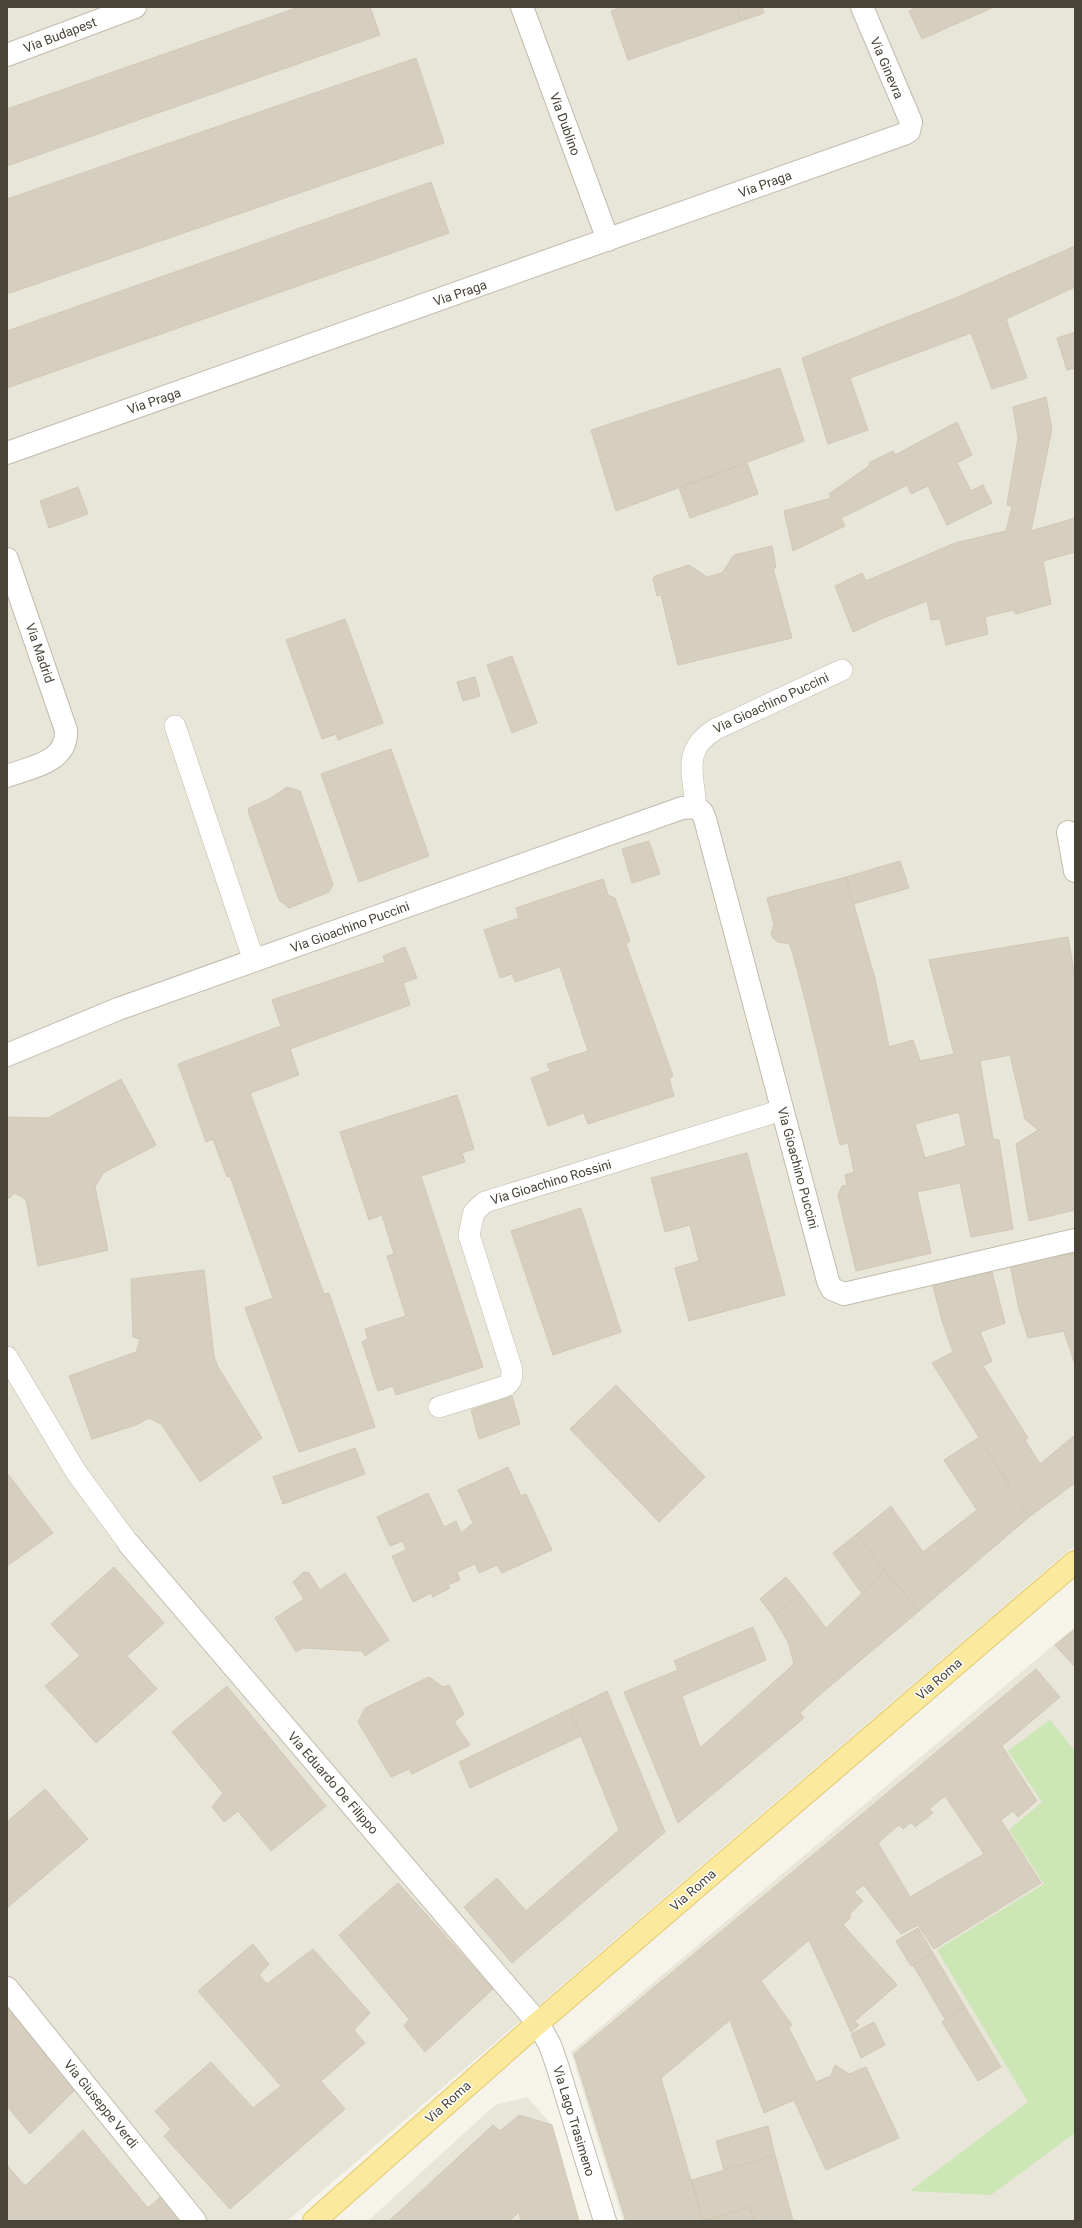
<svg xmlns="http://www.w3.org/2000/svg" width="1082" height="2228" font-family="Roboto,sans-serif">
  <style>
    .residential { fill: #e8e5d9 }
    .green { fill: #cce7b5 }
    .building { fill: #d6cfc0; stroke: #d1c8b3; fill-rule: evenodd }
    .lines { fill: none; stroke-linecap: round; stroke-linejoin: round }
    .service-casing { stroke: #c0bbad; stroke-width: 22 }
    .minor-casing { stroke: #c0bbad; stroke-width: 24 }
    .primary-casing { stroke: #e1c96c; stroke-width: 24 }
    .service { stroke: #fff; stroke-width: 21 }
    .minor { stroke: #fff; stroke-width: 22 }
    .primary { stroke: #fbe99d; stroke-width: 22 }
    .labels { text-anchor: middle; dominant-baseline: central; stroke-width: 3; stroke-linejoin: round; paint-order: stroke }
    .street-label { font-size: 13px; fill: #494438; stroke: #fff }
  </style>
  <rect width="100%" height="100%" fill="#f5f3ea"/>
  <g class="residential">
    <polygon points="7,7 1075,7 1075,1545 287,2221 7,2221"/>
    <polygon points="1075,1627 1075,2221 623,2221 571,2052"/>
    <polygon points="527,2097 552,2125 579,2221 368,2221 495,2105"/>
  </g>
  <polygon class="green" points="1050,1720 1075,1751 1075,2133 991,2195 910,2191 1028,2102 937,1950 1044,1884 1009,1830 1042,1802 1008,1751"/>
  <g class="building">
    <polygon points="299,7 370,7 380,35 7,166 7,109"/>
    <polygon points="623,7 737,7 741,21 628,60 611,11"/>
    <polygon points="737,7 762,7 764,13 741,21"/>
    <polygon points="918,7 994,7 922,39 909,11"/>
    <polygon points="416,58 444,143 7,294 7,199"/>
    <polygon points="431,182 449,233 7,388 7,331"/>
    <polygon points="1075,246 1075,287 1006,319 1027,378 992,389 971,333 850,378 868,430 828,444 802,358 958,297"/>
    <polygon points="1075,332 1075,368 1067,370 1057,338"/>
    <polygon points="780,368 804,441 616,511 591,430"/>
    <polygon points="1046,397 1052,429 1031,531 1075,518 1075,552 1043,561 1051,604 1016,614 1013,610 985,617 988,634 946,645 940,619 931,620 927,601 881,619 853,632 835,586 862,573 866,581 955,543 1006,531 1012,506 1007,505 1018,438 1013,407"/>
    <polygon points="957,422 972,455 957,463 971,491 983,485 992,503 947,525 928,486 911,494 907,485 841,518 845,526 793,551 784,511 831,498 829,494 869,466 869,463 893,451 895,455"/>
    <polygon points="747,463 758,494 690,518 679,488"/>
    <polygon points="78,487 88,514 49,528 40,501"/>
    <polygon points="772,546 776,568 773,568 792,638 678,665 661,595 657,596 653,579 655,576 689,565 707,577 722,573 734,555"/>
    <polygon points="345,619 383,723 338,740 336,734 322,739 286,640"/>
    <polygon points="512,656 537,723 512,733 487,665"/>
    <polygon points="475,677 480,696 463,701 457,682"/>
    <polygon points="391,749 429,856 359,882 321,774"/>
    <polygon points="287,787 300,791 333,884 329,892 289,908 279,900 248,811 249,808 271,798"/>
    <polygon points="649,841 660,874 632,883 622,849"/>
    <polygon points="900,861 909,888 853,904 846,877"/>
    <path d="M846,877L875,979L889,1047L913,1040L920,1061L954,1054L929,960L1068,937L1075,977V1210L1029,1221L1016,1144L1038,1130L1025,1119L1010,1055L980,1061L993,1139L999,1140L1013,1229L971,1237L960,1183L917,1192L931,1253L856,1271L838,1195L842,1186L847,1185L845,1175L854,1172L848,1143L840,1145L805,999L790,944L778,942L773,938L771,933L774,925L767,898ZM959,1112L966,1146L925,1158L915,1124Z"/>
    <polygon points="603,879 608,895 615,898 630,941 626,944 673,1076 669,1079 674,1096 588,1124 584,1113 548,1126 531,1078 550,1071 547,1064 588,1051 560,967 515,982 512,974 500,978 484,930 519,918 516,908"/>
    <polygon points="405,947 417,978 403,983 410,1005 290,1049 299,1075 250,1093 324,1294 329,1293 375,1427 299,1452 245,1308 273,1298 230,1176 227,1177 213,1139 206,1142 178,1064 281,1026 272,1000 385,962 383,956"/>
    <polygon points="121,1079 156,1145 103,1173 95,1187 108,1250 38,1266 26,1199 14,1193 10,1198 7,1198 7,1117 48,1118"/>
    <polygon points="457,1095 474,1149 462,1153 465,1162 421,1176 483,1367 396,1395 393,1386 378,1391 362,1342 368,1339 365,1329 406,1316 387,1256 394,1254 382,1215 369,1220 340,1132"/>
    <polygon points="747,1153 785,1295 689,1321 675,1268 699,1261 690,1225 665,1232 651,1178"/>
    <polygon points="581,1208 621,1332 553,1355 511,1231"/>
    <polygon points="1075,1253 1075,1365 1064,1331 1028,1338 1018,1305 1010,1264"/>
    <polygon points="204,1270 214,1356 218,1367 262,1438 200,1482 161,1424 149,1418 136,1425 92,1439 69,1376 136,1352 140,1339 133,1337 131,1279"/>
    <polygon points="992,1272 1005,1323 980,1332 992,1361 983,1366 1028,1438 1025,1440 1040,1464 1075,1435 1075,1483 1029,1517 1007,1488 1010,1486 932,1363 953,1352 942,1321 932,1282"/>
    <polygon points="616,1385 705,1477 659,1522 570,1429"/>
    <polygon points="512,1396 520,1424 479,1439 471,1410"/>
    <polygon points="978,1438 1010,1486 1007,1488 1029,1517 919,1611 894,1581 892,1583 857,1534 891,1506 923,1552 977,1510 944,1460"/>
    <polygon points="355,1448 365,1474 283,1504 273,1477"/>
    <polygon points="508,1467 521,1496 526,1494 552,1550 502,1573 497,1565 479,1573 475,1564 457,1572 460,1580 448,1585 450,1588 433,1597 431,1593 413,1602 392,1556 406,1550 403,1541 390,1546 377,1517 428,1493 444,1527 456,1521 461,1533 473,1523 458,1490"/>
    <polygon points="7,1473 53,1533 7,1566"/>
    <polygon points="857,1534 885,1571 862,1594 833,1553"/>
    <polygon points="114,1567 164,1623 127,1656 157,1689 96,1743 45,1686 80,1656 51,1624"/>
    <polygon points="885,1571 892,1583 894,1581 919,1611 816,1698 800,1713 804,1718 678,1823 624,1692 678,1670 674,1661 753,1627 766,1660 682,1696 700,1748 794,1664 788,1642 773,1616 800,1594 826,1628"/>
    <polygon points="304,1572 309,1573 320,1590 345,1573 389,1640 365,1656 362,1651 303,1648 296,1652 275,1618 304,1599 293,1582"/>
    <polygon points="786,1577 800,1594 773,1616 760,1599"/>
    <polygon points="1075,1629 1075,1667 1055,1645"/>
    <path d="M1036,1669L1060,1697L1002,1746L1037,1801L1018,1817L1013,1811L1001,1820L1041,1883L934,1949L918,1925L901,1934L864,1885L854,1892L863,1901L850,1914V1918L843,1925L897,1985L855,2021L859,2025L851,2032L809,1940L761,1981L792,2025L789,2028L816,2082L831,2076L835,2065L849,2074L866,2067L899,2138L826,2170L794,2100L764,2113L730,2020L661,2078L703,2221H626L574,2054ZM945,1796L984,1854L910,1897L878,1843L899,1825L903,1829L911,1822L915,1827L933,1813L929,1809Z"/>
    <polygon points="429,1677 443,1687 449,1685 464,1714 454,1722 470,1745 412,1774 409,1769 391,1777 358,1722 365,1708"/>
    <polygon points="227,1686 326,1806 271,1851 238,1811 224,1822 212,1807 223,1793 172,1732"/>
    <polygon points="607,1691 665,1832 512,1963 464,1907 497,1878 526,1911 619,1830 570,1709"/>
    <polygon points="570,1709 581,1736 470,1788 459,1762"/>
    <polygon points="45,1789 88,1839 7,1908 7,1822"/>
    <polygon points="398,1883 493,1989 425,2052 404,2026 409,2019 339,1935"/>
    <polygon points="918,1928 933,1953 911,1966 896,1941"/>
    <polygon points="253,1944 269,1964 259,1975 267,1984 313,1949 370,2013 354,2030 365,2043 321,2081 345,2109 230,2209 164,2136 171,2129 155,2111 211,2062 253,2108 281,2086 198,1991"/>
    <polygon points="933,1953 965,2007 945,2019 913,1965"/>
    <polygon points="7,2004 79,2086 30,2134 7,2106"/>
    <polygon points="965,2007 1001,2067 978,2081 942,2022"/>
    <polygon points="874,2022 885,2045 861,2058 851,2034"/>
    <polygon points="519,2115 552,2125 579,2221 521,2221 519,2212 509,2221 389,2221 493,2125 500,2131"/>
    <polygon points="768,2126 775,2155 724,2170 716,2141"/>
    <polygon points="83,2130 148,2208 165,2193 187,2221 7,2221 7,2165 25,2186"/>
    <polygon points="775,2155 793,2221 754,2221 750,2207 703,2221 692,2180"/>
    <polygon points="750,2207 754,2221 705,2221"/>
  </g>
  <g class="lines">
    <defs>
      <g id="service">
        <polyline points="175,726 254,961"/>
        <path d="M696,807C693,773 682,749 716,729L842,670"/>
        <polyline points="7,1357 76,1472 129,1544"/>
        <path d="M439,1407L503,1387C511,1384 512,1378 512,1370L469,1235L474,1212L485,1202L782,1110"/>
      </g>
      <g id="minor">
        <polyline points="522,7 608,240"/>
        <polyline points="7,55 135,7"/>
        <polyline points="7,453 904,134 909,131 911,122 862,7"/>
        <path d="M7,559L66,730C68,762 32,767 7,776"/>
        <polyline points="1068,832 1075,871"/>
        <polyline points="7,1055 118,1009 682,808 696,807 702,812 705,819 828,1281 832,1289 844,1294 1075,1240"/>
        <polyline points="129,1544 538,2023 550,2045 557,2065 605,2221"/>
        <polyline points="7,1988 195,2221"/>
      </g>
      <polyline id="primary" points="314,2221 538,2023 1075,1562"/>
    </defs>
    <use href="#service" class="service-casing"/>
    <use href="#minor" class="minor-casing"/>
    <use href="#primary" class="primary-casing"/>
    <use href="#service" class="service"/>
    <use href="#minor" class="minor"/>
    <use href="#primary" class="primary"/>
  </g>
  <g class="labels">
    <g class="street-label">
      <text transform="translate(60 35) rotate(-21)">Via Budapest</text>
      <text transform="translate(887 68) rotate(67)">Via Ginevra</text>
      <text transform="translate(565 124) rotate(70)">Via Dublino</text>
      <text transform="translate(765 184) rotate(-20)">Via Praga</text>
      <text transform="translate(460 293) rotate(-19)">Via Praga</text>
      <text transform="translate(154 401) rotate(-19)">Via Praga</text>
      <text transform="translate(40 653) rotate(71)">Via Madrid</text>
      <text transform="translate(771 703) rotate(-25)">Via Gioachino Puccini</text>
      <text transform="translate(350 927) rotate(-20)">Via Gioachino Puccini</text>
      <text transform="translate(798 1168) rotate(75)">Via Gioachino Puccini</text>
      <text transform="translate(551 1182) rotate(-17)">Via Gioachino Rossini</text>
      <text transform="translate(939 1679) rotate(-41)">Via Roma</text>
      <text transform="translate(333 1783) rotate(49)">Via Eduardo De Filippo</text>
      <text transform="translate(693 1890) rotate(-41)">Via Roma</text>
      <text transform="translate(448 2102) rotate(-42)">Via Roma</text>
      <text transform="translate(101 2104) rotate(51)">Via Giuseppe Verdi</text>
      <text transform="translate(574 2121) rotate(73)">Via Lago Trasimeno</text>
    </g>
  </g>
  <rect width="1082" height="2228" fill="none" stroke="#494438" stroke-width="16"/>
</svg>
